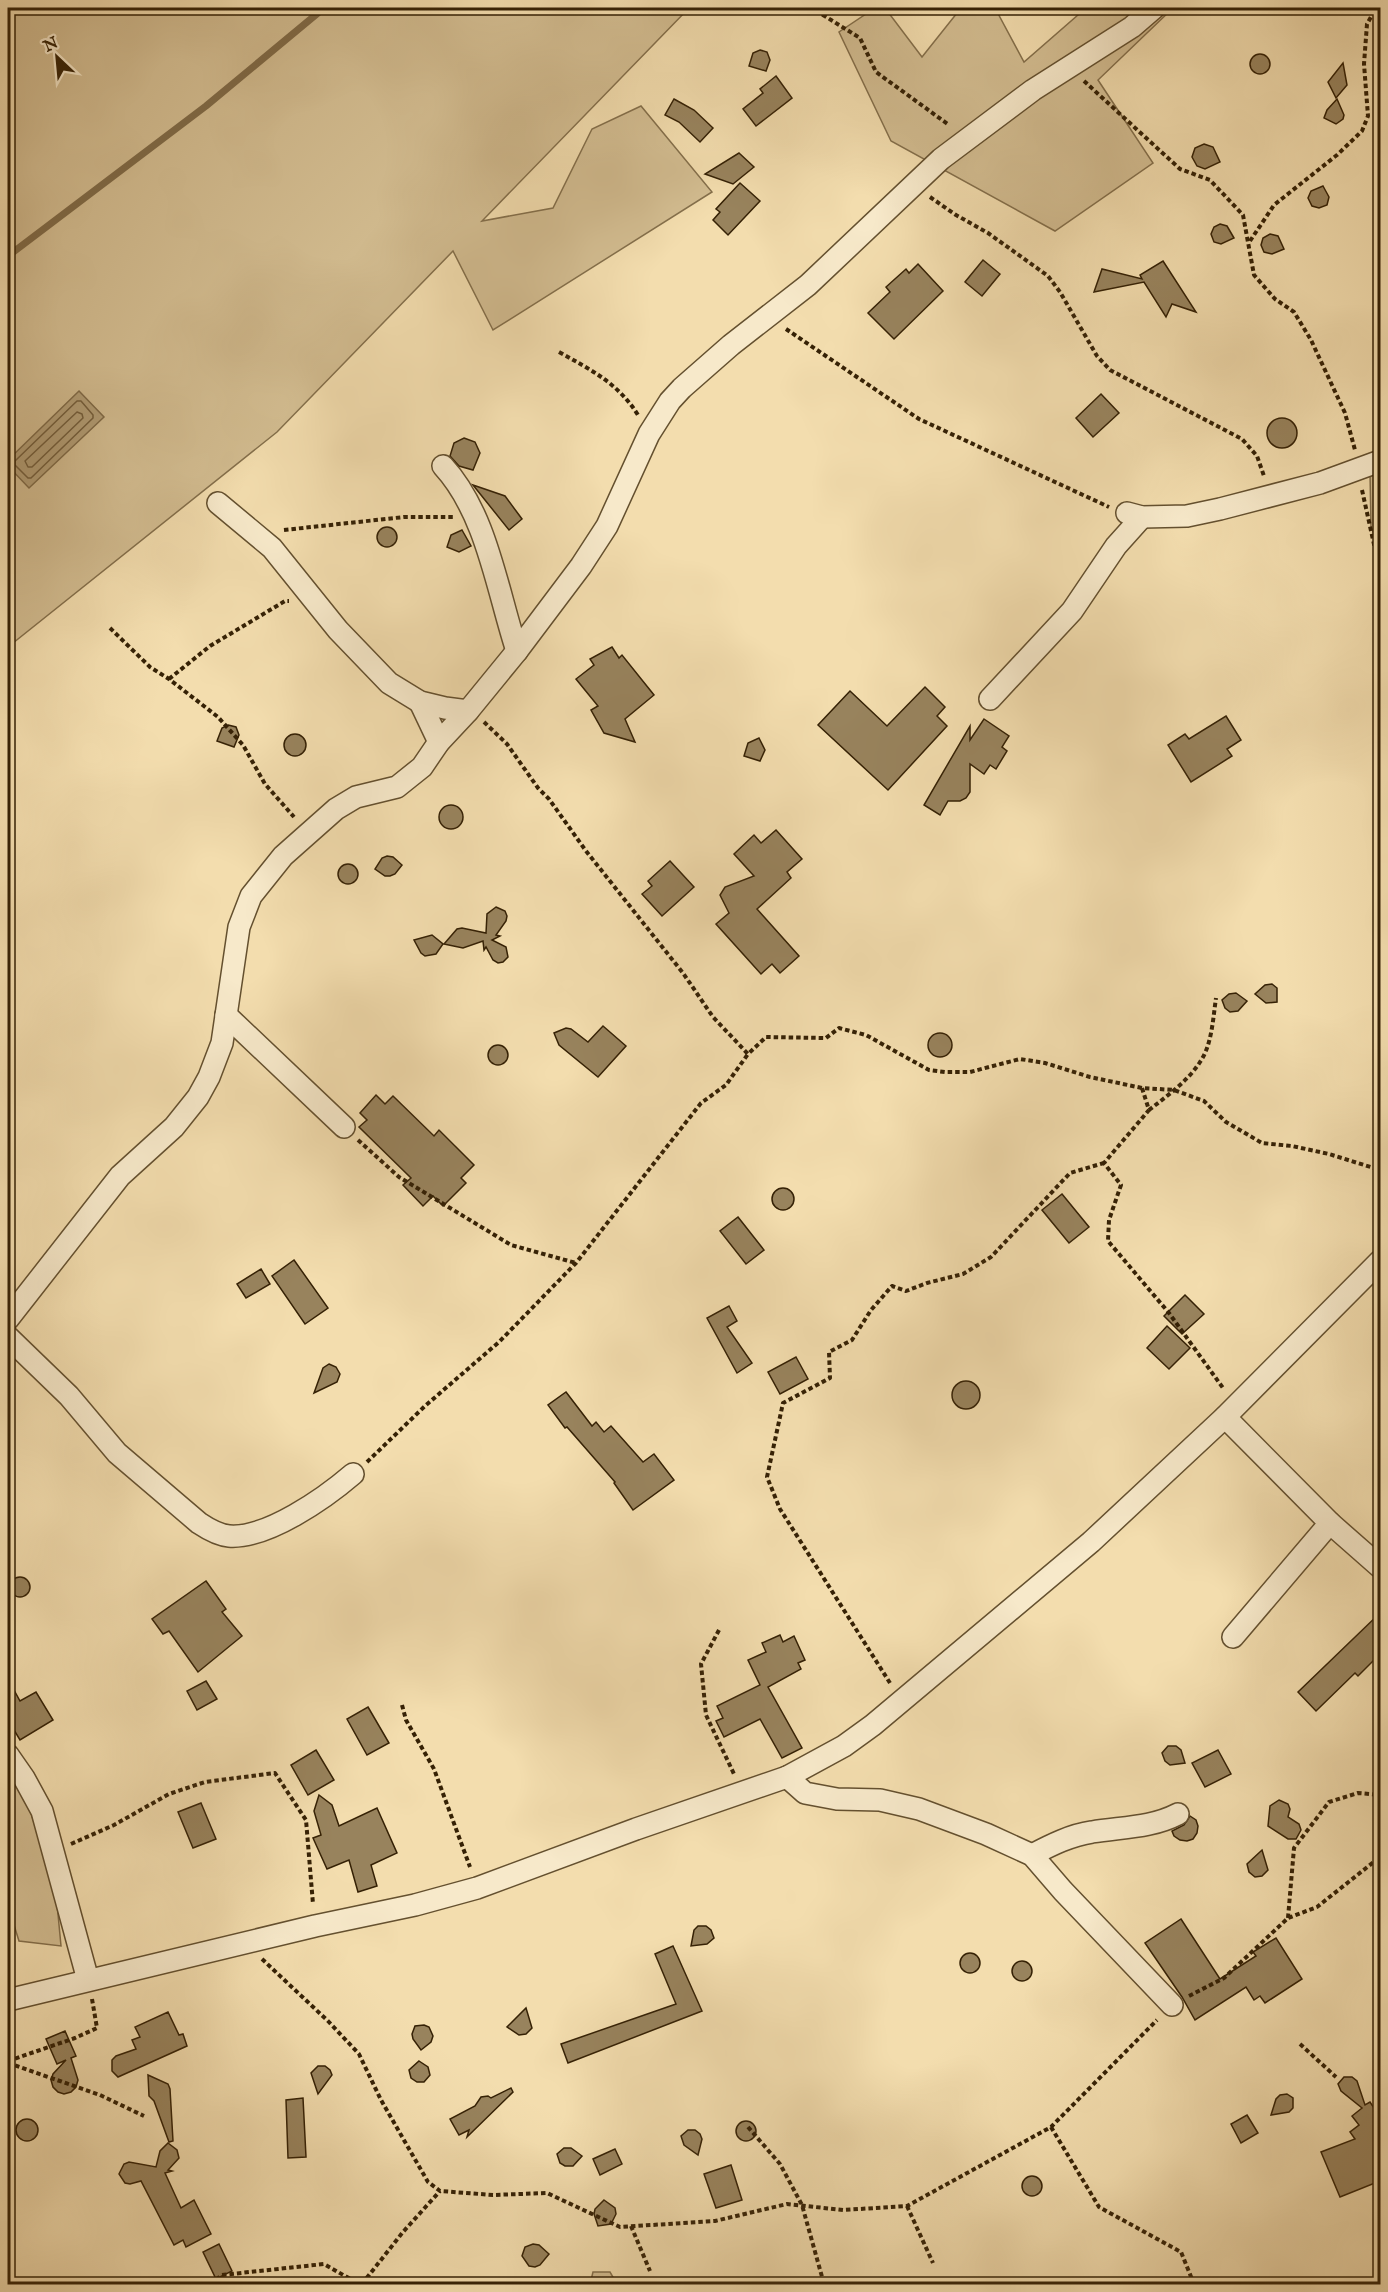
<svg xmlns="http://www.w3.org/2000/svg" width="1388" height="2292" font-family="'IM FELL English',serif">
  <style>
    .green { fill: #d3bd91; stroke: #846f4b; stroke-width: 1.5 }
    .water { fill: #b29d75; stroke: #806b48; stroke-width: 1.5 }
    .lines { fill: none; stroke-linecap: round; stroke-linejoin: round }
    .shore { stroke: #745f3d; stroke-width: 1.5 }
    .stream { stroke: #806b48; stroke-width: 7 }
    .building { fill: #98835d; stroke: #352105; stroke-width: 1.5 }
    .street-casing { stroke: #64502f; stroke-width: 24 }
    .path { stroke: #352105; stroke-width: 4; stroke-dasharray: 4.5 3; stroke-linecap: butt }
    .street { stroke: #f7e9ca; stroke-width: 21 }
  </style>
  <rect width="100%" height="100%" fill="#f3ddae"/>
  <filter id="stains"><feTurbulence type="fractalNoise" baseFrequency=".00333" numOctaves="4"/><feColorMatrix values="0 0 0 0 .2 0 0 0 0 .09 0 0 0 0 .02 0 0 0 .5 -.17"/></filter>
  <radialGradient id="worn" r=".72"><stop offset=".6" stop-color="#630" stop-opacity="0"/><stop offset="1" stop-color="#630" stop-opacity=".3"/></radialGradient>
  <g class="green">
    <polygon points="8,8 689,8 482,221 553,208 592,129 641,106 712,192 493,330 453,251 277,432 8,647"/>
    <polygon points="875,8 885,8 922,57 961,8 995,8 1024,62 1086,8 1173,8 1098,80 1153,163 1055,231 891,141 839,32"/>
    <polygon points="1380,470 1380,549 1371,527 1370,473"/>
    <polygon points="8,1766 31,1813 56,1893 61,1946 19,1941 8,1906"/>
    <polygon points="593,2272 610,2272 617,2284 590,2284"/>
  </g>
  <polygon class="water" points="79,391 104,417 29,488 8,466 8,460"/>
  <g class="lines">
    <g class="shore">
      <polygon points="77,401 81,401 93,415 93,418 31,478 28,478 15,465 15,461"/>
      <polygon points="77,412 82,414 83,418 32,467 28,467 25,461"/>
    </g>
    <polyline class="stream" points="8,256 206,106 324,8"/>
  </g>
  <g class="building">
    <polygon points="760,50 767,52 770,60 766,71 749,66 753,53"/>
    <circle cx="1260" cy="64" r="10"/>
    <polygon points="1343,63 1347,85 1336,98 1328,82"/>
    <polygon points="776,76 792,98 756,126 743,109 763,93 760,89"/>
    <polygon points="674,99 694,110 713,128 700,142 679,122 665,115"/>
    <polygon points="1337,99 1344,115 1343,119 1336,124 1324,118 1327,110"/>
    <polygon points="1204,144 1213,147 1220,162 1205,169 1197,166 1192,157 1195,148"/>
    <polygon points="739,153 754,167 733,184 705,174"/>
    <polygon points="740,183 760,201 728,235 713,220 720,212 716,209"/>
    <polygon points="1323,186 1329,197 1327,205 1319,208 1312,206 1308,198 1311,191"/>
    <polygon points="1220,224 1227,226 1234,238 1221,244 1214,242 1211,234 1214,227"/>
    <polygon points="1270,234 1278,236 1284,249 1272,254 1264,252 1261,245 1263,238"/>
    <polygon points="983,260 1000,274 982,296 965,282"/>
    <polygon points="1163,261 1196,312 1172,304 1166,317 1144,282 1094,292 1102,269 1142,279 1140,275"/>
    <polygon points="918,264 943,291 894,339 868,313 890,292 886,287 906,269 909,273"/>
    <polygon points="1101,394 1119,413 1093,437 1076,418"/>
    <circle cx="1282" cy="433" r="15"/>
    <polygon points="464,438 475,442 480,453 473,470 459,466 450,456 454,443"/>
    <polygon points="473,485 505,496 522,519 509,530"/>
    <circle cx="387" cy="537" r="10"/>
    <polygon points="462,530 471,546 459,552 447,547 451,535"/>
    <polygon points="612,647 619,658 622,655 654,695 625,719 635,742 604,733 591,710 598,706 576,679 594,665 590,659"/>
    <polygon points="925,687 945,707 937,716 947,726 888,790 818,725 850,691 887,726"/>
    <polygon points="1226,716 1241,740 1227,749 1232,756 1191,782 1168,745 1185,734 1189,739"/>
    <polygon points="984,719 1009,736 1002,747 1007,751 996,769 990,765 984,774 970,764 970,792 966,798 960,801 948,801 940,815 924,805 970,726 970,740"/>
    <polygon points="228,725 236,727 239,735 234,747 217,741 222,728"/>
    <circle cx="295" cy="745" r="11"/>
    <polygon points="759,738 765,750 760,761 744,756 748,743"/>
    <circle cx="451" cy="817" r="12"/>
    <polygon points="776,830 802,859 787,872 791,878 757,909 799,956 780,973 772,964 761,974 716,924 729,913 720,895 725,887 754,876 734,854 754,835 761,843"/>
    <polygon points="387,856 393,857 402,865 395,874 390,876 385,876 375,869 382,858"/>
    <polygon points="670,861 694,887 662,916 642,894 652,886 648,881"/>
    <circle cx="348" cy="874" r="10"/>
    <polygon points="496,907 505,911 507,916 506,921 496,935 500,936 492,940 506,947 508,957 503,962 498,963 493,960 486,947 484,950 483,941 463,948 444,944 457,929 462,928 486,933 487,914"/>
    <polygon points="432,935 443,944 436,954 425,956 421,953 414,940"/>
    <polygon points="1272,984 1277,988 1277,1002 1266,1003 1255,994 1265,985"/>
    <polygon points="1236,993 1247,1001 1238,1011 1230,1012 1225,1008 1222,1000 1229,994"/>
    <polygon points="603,1026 626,1046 598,1077 559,1045 554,1033 566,1028 571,1029 588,1042"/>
    <circle cx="940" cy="1045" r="12"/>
    <circle cx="498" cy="1055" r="10"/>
    <polygon points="376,1095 385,1104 393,1096 434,1136 439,1130 474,1165 461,1178 466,1183 443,1206 433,1196 423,1206 403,1185 411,1178 359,1127 367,1120 360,1113"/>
    <circle cx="783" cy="1199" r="11"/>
    <polygon points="1062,1194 1089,1227 1069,1243 1042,1210"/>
    <polygon points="738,1217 764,1250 746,1264 720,1231"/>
    <polygon points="294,1260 328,1308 305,1324 272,1276"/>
    <polygon points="261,1269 270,1284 246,1298 237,1284"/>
    <polygon points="1185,1295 1204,1314 1182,1334 1164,1316"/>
    <polygon points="729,1306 737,1321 727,1327 752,1363 737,1373 707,1318"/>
    <polygon points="1167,1326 1190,1348 1169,1369 1147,1348"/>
    <polygon points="796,1357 808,1379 780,1394 768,1372"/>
    <polygon points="329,1364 336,1367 340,1374 337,1382 314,1393 323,1368"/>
    <circle cx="966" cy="1395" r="14"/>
    <polygon points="566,1392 592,1426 596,1422 604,1432 611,1426 643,1462 654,1454 674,1480 633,1510 614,1483 615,1482 567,1427 565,1428 548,1405"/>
    <circle cx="20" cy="1587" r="10"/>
    <polygon points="206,1581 226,1609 222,1612 242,1636 198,1672 169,1631 163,1634 152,1619"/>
    <polygon points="1380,1613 1380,1654 1358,1676 1355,1673 1316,1711 1298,1692"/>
    <polygon points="780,1635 783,1642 794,1636 805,1660 798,1663 801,1669 768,1687 802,1748 782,1758 760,1719 724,1737 716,1721 723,1718 717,1706 760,1685 748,1660 766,1652 762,1643"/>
    <polygon points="8,1679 20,1701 36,1692 53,1720 20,1740 8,1720"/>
    <polygon points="206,1681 217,1699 197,1710 187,1691"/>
    <polygon points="368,1707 389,1743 367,1755 347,1719"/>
    <polygon points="1168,1746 1176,1746 1181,1750 1185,1763 1170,1765 1165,1761 1162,1753"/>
    <polygon points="316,1750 334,1780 308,1795 291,1765"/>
    <polygon points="1218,1750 1231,1774 1205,1787 1192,1763"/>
    <polygon points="319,1795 332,1805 339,1826 377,1808 397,1853 371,1865 377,1886 358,1892 349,1860 327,1869 313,1838 321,1835 314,1811"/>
    <polygon points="1279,1800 1288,1804 1290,1809 1288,1817 1299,1824 1301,1830 1296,1839 1288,1839 1268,1826 1270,1806"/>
    <polygon points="201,1803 216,1839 193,1848 178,1812"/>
    <polygon points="1190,1816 1196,1820 1198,1826 1197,1833 1193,1839 1187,1841 1180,1840 1174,1836 1172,1831 1184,1825"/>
    <polygon points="1262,1850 1268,1870 1262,1876 1255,1877 1249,1872 1247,1864"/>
    <polygon points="1181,1919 1220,1979 1256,1956 1253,1952 1276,1938 1302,1979 1265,2003 1260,1996 1254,2000 1246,1987 1195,2020 1182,1997 1145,1943"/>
    <polygon points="698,1926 706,1926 711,1930 714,1938 707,1944 691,1946 694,1930"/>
    <polygon points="673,1946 702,2011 568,2063 561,2044 676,2004 655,1954"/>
    <circle cx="970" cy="1963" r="10"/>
    <circle cx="1022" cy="1971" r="10"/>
    <polygon points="526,2008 532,2028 526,2034 519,2035 507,2027"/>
    <polygon points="168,2012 179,2035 183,2034 187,2046 118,2077 112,2071 112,2060 116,2056 136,2049 132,2040 140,2037 135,2027"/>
    <polygon points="424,2025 429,2027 433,2036 431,2042 421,2050 413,2039 412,2034 415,2026"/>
    <polygon points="65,2031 76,2056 71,2058 78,2080 76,2087 71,2092 64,2094 58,2092 53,2087 51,2080 53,2074 66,2060 57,2064 46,2039"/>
    <polygon points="419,2061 428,2067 430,2075 424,2082 417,2082 411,2078 409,2070"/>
    <polygon points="318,2066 325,2066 330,2070 332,2075 318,2094 311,2073"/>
    <polygon points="148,2075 168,2084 170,2089 173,2141 169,2142 154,2101 149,2096"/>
    <polygon points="1344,2077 1352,2077 1357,2081 1365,2105 1370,2102 1380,2117 1380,2181 1340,2197 1321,2152 1355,2139 1350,2132 1359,2125 1352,2116 1362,2108 1341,2091 1338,2084"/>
    <polygon points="511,2088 513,2092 467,2137 469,2130 459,2135 450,2119 475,2106 481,2097 488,2096 491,2098"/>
    <polygon points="1287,2094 1293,2098 1293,2108 1289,2112 1271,2115 1276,2099 1280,2095"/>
    <polygon points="303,2098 306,2157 288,2158 286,2100"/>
    <polygon points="1247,2115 1258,2133 1241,2143 1231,2124"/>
    <circle cx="27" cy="2130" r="11"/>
    <circle cx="746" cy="2131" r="10"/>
    <polygon points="688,2130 695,2130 700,2134 702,2139 698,2155 684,2145 681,2136"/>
    <polygon points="168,2143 177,2150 179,2158 168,2170 172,2171 165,2173 181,2208 194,2200 211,2234 186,2247 183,2240 174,2245 141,2181 130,2184 125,2183 119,2174 124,2164 129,2162 156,2167 160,2151"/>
    <polygon points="564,2148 571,2148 582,2156 573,2166 565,2166 560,2163 557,2154"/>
    <polygon points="615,2149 622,2164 600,2175 593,2159"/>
    <polygon points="731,2165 742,2200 716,2208 704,2174"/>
    <circle cx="1032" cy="2186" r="10"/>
    <polygon points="604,2200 615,2208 616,2214 611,2224 598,2226 594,2214 595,2209"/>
    <polygon points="219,2244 232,2271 216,2279 203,2252"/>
    <polygon points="533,2244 539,2245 549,2254 540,2265 535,2267 529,2266 522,2256 525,2247"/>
  </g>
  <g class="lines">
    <defs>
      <g id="street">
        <path d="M443,466C487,514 497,590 517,651"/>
        <polyline points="218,503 272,548 338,630 389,683 420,702 445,708 468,711"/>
        <polyline points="1127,513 1142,517 1187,516 1220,509 1320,483 1380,461"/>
        <polyline points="990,699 1072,611 1116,546 1142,517"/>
        <polyline points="420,702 439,742"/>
        <polyline points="226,1015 344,1127"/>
        <polyline points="8,1319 120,1176 174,1127 198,1097 209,1077 222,1043 239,927 251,896 283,856 336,809 356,797 397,787 422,767 439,742 468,711 517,651 581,566 607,526 649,434 670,401 682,388 731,345 808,285 941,159 1033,90 1132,27 1154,8"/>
        <path d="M8,1337L69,1396L117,1453L199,1523C208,1529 218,1535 229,1536C267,1539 325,1498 353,1474"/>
        <polyline points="1225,1417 1330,1523 1380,1567"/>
        <polyline points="1233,1637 1330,1523"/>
        <polyline points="8,1755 24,1778 42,1811 88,1980"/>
        <polyline points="787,1777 805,1793 837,1799 880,1800 919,1809 986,1834 1032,1855 1063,1891 1172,2005"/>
        <path d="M1032,1855C1051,1845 1071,1835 1092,1832C1122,1827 1151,1828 1178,1814"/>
        <polyline points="8,2000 315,1926 415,1905 477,1888 636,1829 787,1777 844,1746 873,1725 1091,1542 1225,1417 1380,1261"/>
      </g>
    </defs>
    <use href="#street" class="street-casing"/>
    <g class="path">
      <polyline points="819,8 823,15 860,38 876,72 949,125"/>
      <polyline points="1084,81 1180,169 1210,180 1243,215 1254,275 1275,299 1294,312 1311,340 1345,413 1355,450"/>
      <polyline points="930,197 956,215 988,233 1048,276 1060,292 1097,356 1110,370 1242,439 1257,456 1264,476"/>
      <polyline points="1250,241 1274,205 1337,155 1362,131 1368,116 1364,64 1367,24 1376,8"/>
      <polyline points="786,329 919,419 1109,507"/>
      <path d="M559,352C591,370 618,383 638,415"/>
      <polyline points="1362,490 1377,558 1380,564"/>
      <polyline points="284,530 404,517 453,517"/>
      <polyline points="110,628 150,667 169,679 218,717 243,745 265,784 294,817"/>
      <polyline points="169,679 210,646 285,601 289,601"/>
      <polyline points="484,722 507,744 538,788 549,799 586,851 683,973 713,1017 748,1054 766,1037 826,1038 839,1028 866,1035 929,1070 945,1072 970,1072 1020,1059 1045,1063 1090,1077 1142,1088 1174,1090 1204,1101 1226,1122 1262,1143 1292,1146 1329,1154 1380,1170"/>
      <polyline points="1142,1088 1149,1110 1104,1163 1121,1185 1109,1220 1108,1241 1169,1313 1223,1388"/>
      <path d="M1149,1110C1167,1096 1188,1081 1200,1062C1212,1045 1213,1018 1216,998"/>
      <polyline points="358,1140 399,1177 511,1245 576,1263"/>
      <polyline points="367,1462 425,1406 499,1342 576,1263 701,1103 726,1085 748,1054"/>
      <polyline points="719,1630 701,1664 706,1715 734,1774"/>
      <polyline points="890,1683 780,1509 767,1477 783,1403 830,1378 829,1352 852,1340 871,1310 892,1286 906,1291 927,1283 963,1274 991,1257 1070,1173 1104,1163"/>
      <polyline points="402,1705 406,1720 434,1769 470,1867"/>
      <polyline points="71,1844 114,1825 169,1794 205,1782 275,1773 306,1820 313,1904"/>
      <polyline points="1288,1918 1294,1848 1329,1802 1358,1793 1380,1795"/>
      <polyline points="262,1959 328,2021 359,2054 381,2100 428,2182 440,2191 493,2195 547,2193 620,2227 715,2221 787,2204 843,2210 907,2206 1051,2127 1157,2020"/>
      <polyline points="1189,1996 1224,1978 1288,1918 1317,1907 1380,1857"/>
      <polyline points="1300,2044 1336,2077"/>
      <polyline points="8,2061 75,2038 97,2028 92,1999"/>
      <polyline points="8,2063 100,2095 144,2116"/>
      <polyline points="748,2127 780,2164 802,2205 824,2284"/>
      <polyline points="1051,2127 1099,2207 1181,2252 1194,2284"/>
      <polyline points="907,2206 933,2263"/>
      <polyline points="631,2226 650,2271"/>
      <polyline points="210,2284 222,2275 324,2264 359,2284"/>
      <polyline points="362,2284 403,2232 440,2191"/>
      <polyline points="473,2284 475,2284"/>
    </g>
    <use href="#street" class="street"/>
  </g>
  <rect width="1388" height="2292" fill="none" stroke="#f3ddae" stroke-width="30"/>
  <rect x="9" y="9" width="1370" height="2274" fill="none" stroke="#352105" stroke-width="3"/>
  <rect x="15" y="15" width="1358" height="2262" fill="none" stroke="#352105" stroke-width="1.5"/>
  <g transform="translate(57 57) rotate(334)" stroke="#f7e9ca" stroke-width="4.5" paint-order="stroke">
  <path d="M0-4.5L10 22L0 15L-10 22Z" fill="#352105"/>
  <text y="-9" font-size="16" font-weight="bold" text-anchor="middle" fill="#352105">N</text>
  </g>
  <rect width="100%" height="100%" filter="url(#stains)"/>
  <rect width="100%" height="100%" fill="url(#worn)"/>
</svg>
